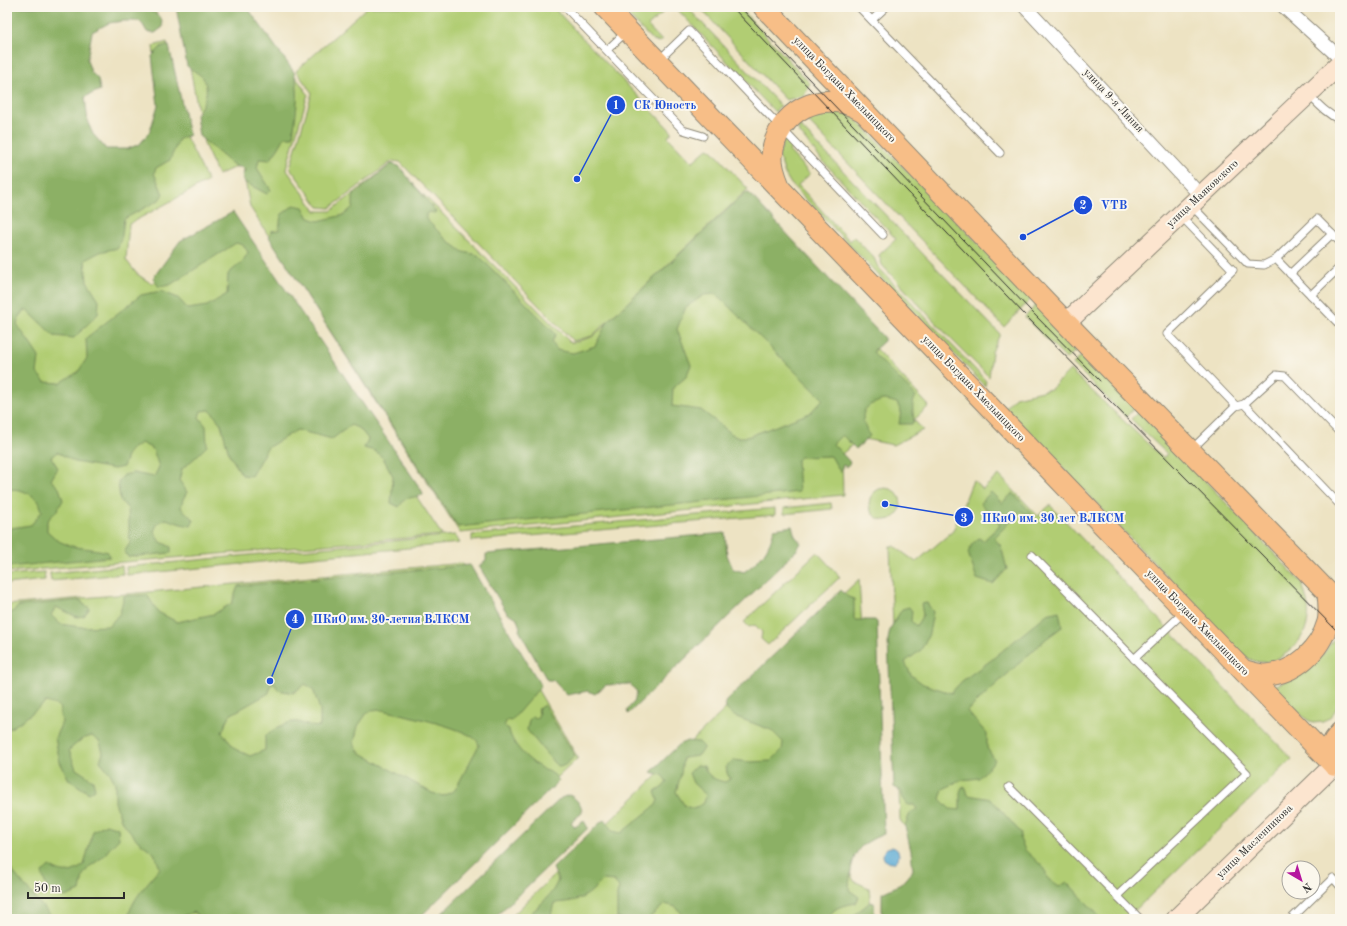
<svg xmlns="http://www.w3.org/2000/svg" width="1347" height="926" font-family="'Old Standard TT',serif">
  <style>
    .green { fill: #b1cd73; stroke: #6e7c4f }
    .forest { fill: #8cb065; stroke: #5c6e48; fill-rule: evenodd }
    .water { fill: #5babd5; stroke: #436b80 }
    .lines { fill: none; stroke-linecap: round; stroke-linejoin: round }
    .lane-casing { stroke: #8c8777; stroke-width: 9 }
    .street-casing { stroke: #8c8777; stroke-width: 15 }
    .secondary-casing { stroke: #8c8777; stroke-width: 21 }
    .primary-casing { stroke: #8c8777; stroke-width: 23 }
    .lane { stroke: #fff; stroke-width: 7 }
    .street { stroke: #fff; stroke-width: 13 }
    .secondary { stroke: #fce5cf; stroke-width: 19 }
    .primary { stroke: #f7be87; stroke-width: 21 }
    .tram { stroke: #2b2b2b; stroke-width: 1 }
    .labels { text-anchor: middle; dominant-baseline: central; stroke-width: 4; stroke-linejoin: round; paint-order: stroke }
    .street-label { font-size: 11px; fill: #2b2b2b; stroke: #fbf7ec }
    .leader { fill: none; stroke: #1d4ed8; stroke-width: 1.5 }
    .callout-dot { fill: #1d4ed8; stroke: #fbf7ec; stroke-width: 1.5 }
    .mark-label { font-size: 12px; text-anchor: middle; font-weight: bold; fill: #fff }
    .callout-label { font-size: 12px; text-anchor: middle; font-weight: bold; fill: #1d4ed8; stroke: #fbf7ec; stroke-width: 4; stroke-linejoin: round; paint-order: stroke }
  </style>
  <rect width="100%" height="100%" fill="#fbf7ec"/>
  <filter id="ink" filterUnits="userSpaceOnUse"><feTurbulence type="fractalNoise" baseFrequency=".025" numOctaves="2"/><feDisplacementMap in="SourceGraphic" scale="8" xChannelSelector="R" yChannelSelector="G"/><feConvolveMatrix kernelMatrix="1 2 1 2 8 2 1 2 1" color-interpolation-filters="sRGB"/></filter>
  <filter id="wash" filterUnits="userSpaceOnUse"><feTurbulence type="fractalNoise" baseFrequency=".012" numOctaves="4" result="noise"/><feDisplacementMap in="SourceGraphic" scale="16" xChannelSelector="R" yChannelSelector="G"/><feGaussianBlur stdDeviation="0.9" result="paint"/><feColorMatrix in="noise" values="0 0 0 0 0 0 0 0 0 0 0 0 0 0 0 0 0 1.4 0 .05"/><feComposite in="paint" operator="in"/></filter>
  <g filter="url(#wash)">
    <rect width="100%" height="100%" fill="#ede3c3"/>
    <g class="green">
      <polygon points="7,7 154,7 162,28 148,32 144,24 139,21 122,20 95,24 84,36 83,68 87,124 92,135 105,150 128,150 142,145 152,131 159,105 153,46 167,42 187,139 208,181 129,224 126,260 137,274 152,284 184,242 231,217 442,535 7,572"/>
      <polygon points="179,7 245,7 308,94 286,169 316,211 331,211 392,163 571,343 592,337 746,197 874,347 929,406 914,420 923,430 893,445 860,438 842,454 843,495 460,533 250,207 242,164 218,175 204,144"/>
      <polygon points="367,7 553,7 672,132 668,137 692,162 708,148 712,150 748,189 592,336 573,341 400,162 392,161 330,208 319,207 290,168 312,93 296,71"/>
      <polygon points="620,7 669,7 648,26 662,41 659,42 653,41"/>
      <polygon points="675,7 687,7 781,106 775,112"/>
      <polygon points="699,7 739,7 810,83 804,96 786,100"/>
      <polygon points="846,109 1032,298 1004,327 801,114"/>
      <polygon points="796,122 1000,334 992,352 989,377 952,340 882,265 879,255 896,239 819,157 799,132"/>
      <polygon points="785,135 794,146 789,151 810,174 798,185 850,241 854,237 874,258 878,267 986,381 985,386 791,184 785,174 779,156"/>
      <polygon points="1037,304 1080,347 1066,359 1025,317"/>
      <polygon points="1085,353 1137,405 1126,417 1073,364"/>
      <path d="M1070,370L1163,458L1167,454L1131,419L1139,411L1302,583C1305,594 1310,607 1308,619C1306,640 1282,664 1259,662C1250,661 1242,654 1236,648L1005,408L1015,397L1051,389Z"/>
      <polygon points="999,475 1038,516 1050,505 1292,759 1126,919 940,919 919,847 900,820 890,546 894,546 916,562 953,531 973,480 983,489"/>
      <circle cx="885" cy="504" r="16"/>
      <polygon points="831,503 832,509 784,514 784,508"/>
      <polygon points="775,508 775,515 472,541 472,535"/>
      <polygon points="455,535 460,543 127,575 126,567"/>
      <polygon points="817,552 840,577 768,645 761,639 762,632 755,625 749,627 744,622"/>
      <polygon points="463,563 578,758 408,919 7,919 7,605"/>
      <polygon points="122,566 123,574 51,581 50,573"/>
      <polygon points="44,572 45,580 7,584 7,575"/>
      <polygon points="859,579 874,833 855,847 848,868 854,881 869,888 872,919 509,919"/>
      <path d="M1340,632V703L1332,715L1323,722L1313,723L1303,717L1274,686C1293,679 1310,669 1323,654C1329,647 1333,638 1340,632Z"/>
    </g>
    <g class="forest">
      <path d="M7,7H145L161,18L163,27L155,33L147,32L143,25L139,21H123L109,23L92,32L87,60L91,72L98,79L100,90L85,97L88,123L93,134L106,149H127L140,144L150,131L158,105L152,56L162,46H169L189,135L179,139L170,160L156,168L154,173L163,194L159,200L124,219L122,235L118,248L100,252L85,260L87,281L99,300L98,314L74,338L54,336L27,310L22,312L17,324L39,357L37,373L45,382L60,383L78,372L87,358L86,338L141,295L161,291L178,298L188,309L207,306L227,294L228,274L243,261L248,252L243,245L236,243L170,285L159,287L153,278L180,241L233,212L422,491L423,495L405,499L399,507L391,503L393,476L383,458L375,451L364,448L368,439L360,429L351,425L332,439L297,430L267,448L251,476L242,475L229,454L221,424L210,410L201,411L199,417L206,426L207,446L197,456L182,469L179,480L187,492L183,499L181,508L194,520L191,526L181,524L166,519L158,523L154,531L159,541L171,547V553L128,557L126,555L125,551L130,543L128,509L120,500L118,482L124,475L133,473L154,477L159,467L153,449L141,443L129,451L123,467L114,469L75,462L57,452L51,457L58,468L51,480L59,488L63,500L58,509L47,521V531C52,535 57,541 63,543C77,549 93,548 108,552L110,557L7,567V532L11,528L31,525L42,511C41,508 40,504 39,502C32,493 17,487 7,490Z"/>
      <path d="M176,7H247L294,72C301,92 295,117 293,137H285L278,149L270,160L259,159L257,168L271,190L267,194L244,182L242,176L245,170L243,167H237L231,163L199,136L196,115C203,105 211,91 203,78C200,74 192,70 187,66Z"/>
      <path d="M391,164L399,166L436,212L434,213L429,212L426,214V219L447,240L463,252L478,255L556,334L552,342L557,350L573,353L595,346L608,321L745,193H749L884,338V341L874,350V354L916,396C911,404 913,412 914,420L912,424H899L901,411L897,403C893,402 888,400 884,400C881,400 878,402 875,403C858,408 862,424 870,436L856,449L842,435L833,444L850,462L847,467L843,465L840,472L831,456L800,457L797,460L799,492L458,527L269,237L271,231L279,230L281,215L294,205L303,207L309,218L318,221L344,215L353,207V196ZM716,294L823,399L810,413L747,437H736L701,410L672,406L673,388L686,377L691,365L677,329L686,307L704,295Z"/>
      <polygon points="991,492 1002,503 1013,493 1032,514 1030,516 1021,511 994,538 1001,546 1007,569 993,584 977,579 968,553 972,544 979,538 983,541 1000,525 980,503"/>
      <path d="M792,526L795,536L801,543L796,551L628,714L627,710L634,702L637,692L630,684L606,685L595,694L588,691L567,695L553,680H547L519,630L520,627L516,617L507,613L479,566L486,561V554L725,533L727,555L733,569L744,572C760,561 770,548 774,529Z"/>
      <path d="M470,565L541,686L511,721L507,720L504,726L509,729C511,745 531,763 545,770C553,774 554,773 559,781L418,919H202L194,912L183,916L182,919H128C130,901 149,882 160,868L154,853L138,841L121,820L115,802V783L110,773L100,761L103,753L100,742L92,736L82,739L69,750L76,769L93,780L95,789L89,793L69,780L60,762L55,738L62,722L59,706L46,702L23,720L9,729L7,728V615L10,614L19,606L81,600L83,604L90,608L84,616L77,617L56,607L51,615L60,624L80,627L109,626L120,613L124,596L147,595L158,612L177,622L214,614L232,603L238,586ZM275,684L278,690L293,693L305,684L313,689L320,710V726C312,728 305,724 298,722C288,720 272,730 265,736V750L250,756L235,749L222,732L230,715L269,693L270,685ZM377,709C396,713 465,727 476,740C477,740 479,745 479,745L455,790L443,796L432,793L359,752L354,743L358,726L367,713Z"/>
      <path d="M841,590L848,597L854,599V620H875L877,622L884,834C876,837 861,844 857,852C852,859 849,881 849,890L859,897L856,903C844,905 832,907 828,919H684V916L676,907L665,904L648,919H619L617,918V895L619,887L614,881L603,880C585,899 580,901 554,903L550,919H531L530,914C541,904 553,894 558,880L553,868L602,821L606,820L612,831L621,833L656,805L658,800L655,792L663,787L667,782L662,775L651,772L680,744L687,741L699,742L704,747L698,756L683,758L681,774L676,792L685,806L694,809L704,803L706,795L693,783L689,773L697,765L704,766C707,776 714,780 725,782L730,779L727,773L726,766L734,760L750,762L771,761L782,750L783,742L771,730L734,716L726,709L725,702Z"/>
      <polygon points="927,603 933,612 929,634 921,650 905,662 911,675 923,684 951,693 962,681 990,661 1047,614 1059,611 1062,627 1047,638 967,711 987,734 987,748 995,760 979,778 962,780 943,789 940,799 950,809 960,810 960,792 962,787 966,788 968,795 991,799 1021,833 1020,839 1025,850 1045,869 1047,878 1059,887 1067,882 1102,919 882,919 882,893 901,884 913,870 911,851 905,826 910,813 917,809 914,805 908,805 903,798 901,791 894,787 888,640 890,629 902,609 909,607 912,611 911,621 916,626 923,615 921,604"/>
      <polygon points="544,705 575,756 565,765 560,767 554,763 527,730 529,720 532,717 537,718 539,714 538,709"/>
      <path d="M569,795C576,798 582,805 582,813L571,822L575,827L584,821L588,828L493,919H436L561,798Z"/>
      <path d="M106,824L118,828L119,839L109,849L103,857L89,867L83,875L80,891L65,897L47,889L42,873L49,866C63,875 71,874 84,865L93,831Z"/>
      <polygon points="7,865 53,919 7,919"/>
      <polygon points="870,902 874,903 875,919 846,919 852,917"/>
    </g>
    <circle class="water" cx="891" cy="855" r="8"/>
  </g>
  <g filter="url(#ink)">
    <g class="lines">
      <defs>
        <g id="lane">
          <polyline points="565,7 683,130 703,136"/>
          <polyline points="859,7 1000,153"/>
          <polyline points="872,20 886,7"/>
          <polyline points="607,50 627,31"/>
          <polyline points="659,60 689,31 883,235"/>
          <path d="M1309,95C1319,105 1327,114 1340,120"/>
          <polyline points="1191,205 1248,264 1264,265 1276,259 1317,219 1340,242"/>
          <polyline points="1181,216 1233,270 1167,334 1236,406"/>
          <polyline points="1276,259 1340,325"/>
          <polyline points="1290,274 1332,234"/>
          <polyline points="1311,295 1340,267"/>
          <polyline points="1244,404 1340,505"/>
          <polyline points="1192,449 1236,406 1244,404 1276,375 1285,376 1340,433"/>
          <polyline points="1032,555 1247,773 1117,896"/>
          <polyline points="1134,659 1184,612"/>
          <polyline points="1009,787 1140,919"/>
          <polyline points="1291,919 1333,878 1340,886"/>
        </g>
        <g id="street">
          <polyline points="1025,7 1201,196"/>
          <polyline points="1284,7 1340,58"/>
        </g>
        <g id="secondary">
          <polyline points="1066,323 1340,64"/>
          <polyline points="1176,919 1334,765"/>
        </g>
        <g id="primary">
          <polyline points="605,7 1334,765"/>
          <polyline points="764,7 1066,323 1340,605"/>
          <path d="M779,186C775,176 771,166 772,156C776,111 823,87 861,110"/>
          <path d="M1244,671C1251,672 1258,675 1265,675C1295,674 1320,650 1328,622C1330,613 1329,603 1328,594"/>
          <polyline points="1334,765 1334,741 1340,733"/>
        </g>
      </defs>
      <use href="#lane" class="lane-casing"/>
      <use href="#street" class="street-casing"/>
      <use href="#secondary" class="secondary-casing"/>
      <use href="#primary" class="primary-casing"/>
      <use href="#lane" class="lane"/>
      <use href="#street" class="street"/>
      <use href="#secondary" class="secondary"/>
      <use href="#primary" class="primary"/>
      <g class="tram">
        <polyline points="732,7 1025,315 1340,634"/>
        <polyline points="740,7 1030,310 1100,381"/>
      </g>
    </g>
  </g>
  <g class="labels">
    <g class="street-label">
      <text transform="translate(844 90) rotate(46)">улица Богдана Хмельницкого</text>
      <text transform="translate(1113 101) rotate(47)">улица 9-я Линия</text>
      <text transform="translate(1203 194) rotate(-43)">улица Маяковского</text>
      <text transform="translate(973 389) rotate(46)">улица Богдана Хмельницкого</text>
      <text transform="translate(1197 623) rotate(46)">улица Богдана Хмельницкого</text>
      <text transform="translate(1255 842) rotate(-44)">улица Масленникова</text>
    </g>
  </g>
  <path class="leader" d="M577 179L616 105M1023 237L1083 205M885 504L964 517M270 681L295 619"/>
  <g class="callout-dot">
    <circle cx="577" cy="179" r="4"/>
    <circle cx="1023" cy="237" r="4"/>
    <circle cx="885" cy="504" r="4"/>
    <circle cx="270" cy="681" r="4"/>
    <circle cx="616" cy="105" r="10"/>
    <circle cx="1083" cy="205" r="10"/>
    <circle cx="964" cy="517" r="10"/>
    <circle cx="295" cy="619" r="10"/>
  </g>
  <g class="mark-label">
    <text x="616" y="109">1</text>
    <text x="1083" y="209">2</text>
    <text x="964" y="522">3</text>
    <text x="295" y="623">4</text>
  </g>
  <g class="callout-label">
    <text x="665" y="109">СК Юность</text>
    <text x="1114" y="209">VTB</text>
    <text x="1053" y="522">ПКиО им. 30 лет ВЛКСМ</text>
    <text x="391" y="623">ПКиО им. 30-летия ВЛКСМ</text>
  </g>
  <rect width="1347" height="926" fill="none" stroke="#fbf7ec" stroke-width="24"/>
  <g transform="translate(1301 880) rotate(142)"><circle r="19" fill="#fbf7ec" stroke="#a8a59f"/>
  <path d="M0-3L7 15L0 10L-7 15Z" fill="#b5179e"/>
  <text y="-6" font-size="11" font-weight="bold" text-anchor="middle" fill="#2b2b2b">N</text>
  </g>
  <path d="M28 892v6h96v-6" fill="none" stroke="#2b2b2b" stroke-width="2"/>
  <text x="34" y="892" font-size="12" fill="#2b2b2b" stroke="#fbf7ec" stroke-width="3" paint-order="stroke">50 m</text>
</svg>
